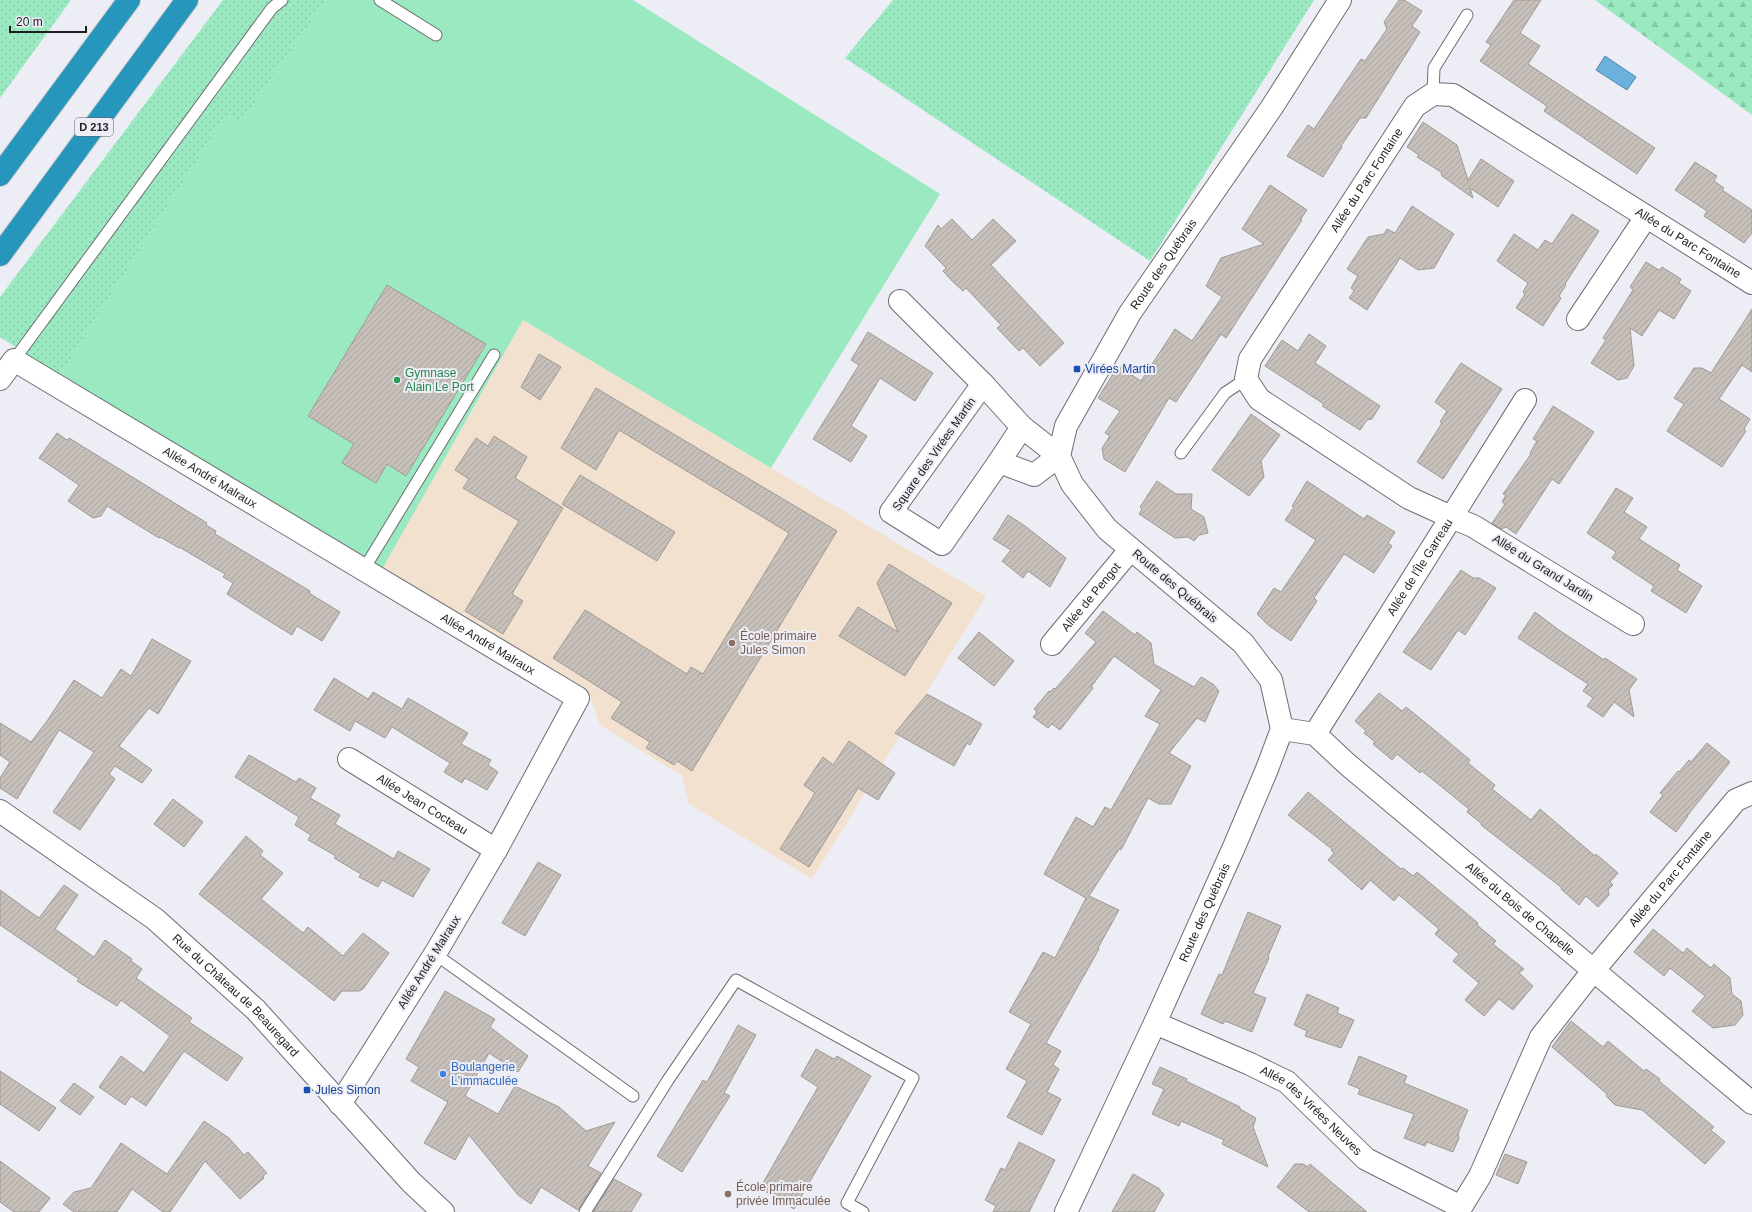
<svg xmlns="http://www.w3.org/2000/svg" width="1752" height="1212" font-family="Helvetica,sans-serif">
  <style>
    .education { fill: #f2e1cf }
    .grass { fill: url(#grass-dots) }
    .forest { fill: url(#forest-firs) }
    .garden { fill: #9ae9c1 }
    .water { fill: #6cb0de; stroke: #5584a5 }
    .building { fill: url(#building-hatch); stroke: #a09a94 }
    .lines { fill: none; stroke-linecap: round; stroke-linejoin: round }
    .lane-casing { stroke: #6d6d74; stroke-width: 13 }
    .street-casing { stroke: #6d6d74; stroke-width: 24 }
    .secondary-casing { stroke: #6d6d74; stroke-width: 24 }
    .highway-casing { stroke: #c9c9c9; stroke-width: 24 }
    .lane { stroke: #fff; stroke-width: 11 }
    .street { stroke: #fff; stroke-width: 22 }
    .secondary { stroke: #fff; stroke-width: 22 }
    .highway { stroke: #2796bd; stroke-width: 22 }
    .transit-dot { fill: #1a4fb4; stroke: #ededf5; stroke-width: 1.5 }
    .leisure-dot { fill: #2e9e5b; stroke: #ededf5; stroke-width: 1.5 }
    .education-dot { fill: #8d6e63; stroke: #ededf5; stroke-width: 1.5 }
    .shop-dot { fill: #3f7fe0; stroke: #ededf5; stroke-width: 1.5 }
    .labels { text-anchor: middle; dominant-baseline: central; stroke-width: 4; stroke-linejoin: round; paint-order: stroke }
    .shield { fill: #ededf5; stroke: #5c5c60; stroke-width: 1 }
    .shield-label { font-size: 11px; font-weight: bold; fill: #1e1e20 }
    .street-label { font-size: 12px; fill: #1e1e20; stroke: #ededf5 }
    .transit-label { font-size: 12px; fill: #164399; stroke: #ededf5; text-anchor: start }
    .leisure-label { font-size: 12px; fill: #27864d; stroke: #ededf5; text-anchor: start }
    .education-label { font-size: 12px; fill: #785e54; stroke: #ededf5; text-anchor: start }
    .shop-label { font-size: 12px; fill: #366cbe; stroke: #ededf5; text-anchor: start }
  </style>
  <defs>
    <pattern id="grass-dots" width="8" height="8" patternUnits="userSpaceOnUse"><rect width="8" height="8" fill="#9ae9c1"/><path d="M2 2h.1M6 6h.1" fill="none" stroke="#84c7a6" stroke-width="1.8" stroke-linecap="round"/></pattern>
    <pattern id="forest-firs" width="22" height="20" patternUnits="userSpaceOnUse"><rect width="22" height="20" fill="#9ae9c1"/><path d="M5 1l3.5 6h-7zM16 11l3.5 6h-7z" fill="#84c7a6"/></pattern>
    <pattern id="building-hatch" width="6" height="6" patternUnits="userSpaceOnUse"><rect width="6" height="6" fill="#c6bfba"/><path d="M-1 1l2-2M0 6l6-6M5 7l2-2" fill="none" stroke="#aaa4a0"/></pattern>
  </defs>
  <rect width="100%" height="100%" fill="#ededf5"/>
  <polygon class="education" points="523,320 986,596 812,879 689,804 682,776 600,725 588,690 381,571"/>
  <g class="grass">
    <polygon points="0,0 71,0 0,98"/>
    <polygon points="223,0 326,0 242,121 226,115 60,375 0,337 0,297"/>
    <polygon points="893,0 1314,0 1150,261 845,58"/>
  </g>
  <polygon class="forest" points="1595,0 1752,0 1752,115"/>
  <polygon class="garden" points="326,0 633,0 940,194 771,468 523,320 381,571 60,375 226,115 242,121"/>
  <polygon class="water" points="1605,56 1636,77 1627,90 1596,70"/>
  <g class="building">
    <polygon points="1399,0 1404,0 1422,11 1412,26 1420,32 1366,118 1360,118 1341,146 1342,147 1323,177 1287,156 1308,125 1314,129 1361,59 1365,61 1387,29 1384,22"/>
    <polygon points="1514,0 1541,0 1520,33 1540,46 1528,64 1655,148 1637,174 1544,111 1547,106 1480,61 1491,45 1486,42"/>
    <polygon points="1423,122 1457,145 1468,180 1481,159 1514,181 1498,207 1470,188 1473,198 1442,176 1441,172 1417,157 1419,155 1407,147"/>
    <polygon points="1695,162 1717,176 1714,181 1724,188 1722,190 1752,210 1752,233 1744,243 1704,216 1707,211 1675,190"/>
    <polygon points="1270,185 1307,210 1300,220 1302,220 1226,338 1221,334 1176,402 1169,398 1125,472 1104,459 1102,448 1110,436 1105,433 1120,411 1098,398 1118,366 1141,381 1175,329 1192,341 1222,297 1206,286 1221,258 1264,244 1242,229"/>
    <polygon points="1412,206 1454,234 1452,237 1434,268 1418,270 1400,258 1367,310 1349,298 1354,291 1351,288 1358,276 1347,269 1368,237 1384,234 1387,229 1395,233"/>
    <polygon points="1572,214 1599,231 1565,284 1566,285 1559,296 1561,298 1543,326 1516,308 1525,294 1523,292 1528,283 1497,261 1514,234 1538,250 1545,240 1552,244"/>
    <polygon points="952,219 972,240 993,219 1016,241 991,265 1064,343 1040,366 1023,348 1019,351 997,328 1001,325 966,288 963,291 952,281 943,271 946,268 925,246 938,225 941,229"/>
    <polygon points="1646,262 1659,270 1662,267 1681,279 1679,283 1691,291 1674,319 1659,310 1642,336 1630,328 1634,366 1627,378 1618,380 1591,363 1606,340 1603,338 1633,290 1630,287"/>
    <polygon points="387,285 486,344 406,476 387,464 376,483 342,463 354,444 308,416"/>
    <polygon points="1752,309 1752,372 1742,365 1719,399 1750,419 1744,429 1746,431 1722,467 1667,431 1684,404 1674,398 1694,368 1702,368 1711,373"/>
    <polygon points="868,332 933,373 915,401 880,378 851,426 867,436 851,462 813,439 859,365 851,360"/>
    <polygon points="1309,334 1326,346 1315,363 1380,406 1372,419 1367,420 1360,430 1322,406 1324,404 1265,366 1282,340 1298,351"/>
    <polygon points="539,354 561,367 540,400 521,387"/>
    <polygon points="1461,363 1502,389 1443,479 1417,462 1442,423 1440,422 1447,411 1435,402"/>
    <polygon points="596,388 837,531 692,771 677,761 674,765 646,748 650,742 611,718 622,702 553,658 585,610 687,674 691,667 703,674 789,533 619,430 596,470 561,448"/>
    <polygon points="1553,406 1594,432 1559,484 1552,479 1516,534 1506,527 1501,529 1492,523 1505,504 1502,502 1506,495 1503,494 1531,454 1530,453 1537,441 1533,439"/>
    <polygon points="1251,414 1280,435 1261,461 1264,477 1249,496 1212,470"/>
    <polygon points="57,433 67,440 69,438 207,523 206,525 216,531 215,534 310,591 309,593 340,612 322,641 297,626 292,635 274,624 227,594 233,583 223,577 225,574 179,547 179,548 160,537 159,538 107,506 101,516 93,518 68,501 79,485 39,458"/>
    <polygon points="494,436 527,457 515,478 563,508 512,594 523,601 503,634 465,611 519,521 463,488 469,479 455,470 476,438 488,446"/>
    <polygon points="580,475 675,532 657,561 562,504"/>
    <polygon points="1157,481 1176,494 1192,494 1191,509 1204,517 1208,533 1199,535 1194,541 1188,537 1175,538 1139,514 1142,509 1140,507"/>
    <polygon points="1307,481 1364,519 1367,515 1395,532 1388,543 1392,546 1374,573 1344,554 1314,598 1317,601 1291,641 1268,625 1257,614 1274,588 1281,592 1316,540 1285,520 1294,507 1292,506"/>
    <polygon points="1616,488 1633,498 1624,512 1647,527 1639,539 1680,565 1677,570 1702,586 1686,613 1651,591 1654,586 1612,558 1616,552 1587,533"/>
    <polygon points="1008,515 1025,526 1066,558 1050,587 1028,571 1023,578 1002,561 1011,550 993,539"/>
    <polygon points="889,564 952,603 905,676 839,636 858,607 898,632 877,583"/>
    <polygon points="1461,570 1473,578 1479,578 1496,588 1465,635 1458,630 1431,670 1403,652"/>
    <polygon points="1103,611 1135,635 1137,632 1151,643 1154,664 1194,687 1201,677 1213,684 1219,691 1205,722 1197,718 1169,753 1191,766 1171,804 1159,804 1148,798 1121,850 1119,849 1089,896 1119,910 1098,948 1099,949 1046,1043 1061,1051 1053,1065 1059,1069 1047,1092 1061,1099 1042,1135 1007,1117 1027,1081 1006,1069 1031,1024 1009,1012 1043,952 1055,958 1086,898 1044,874 1076,817 1093,827 1105,807 1111,810 1160,724 1145,716 1161,690 1114,656 1091,687 1093,688 1060,730 1052,724 1048,728 1033,717 1037,712 1034,709 1049,691 1050,692 1054,688 1055,689 1096,642 1085,633"/>
    <polygon points="1535,612 1559,630 1604,660 1605,658 1637,679 1629,690 1634,717 1614,702 1603,717 1587,706 1593,698 1583,691 1588,684 1518,638"/>
    <polygon points="979,632 1014,661 994,686 958,658"/>
    <polygon points="152,639 191,661 158,714 149,708 119,746 152,770 142,783 115,766 109,774 115,779 80,830 53,812 94,752 59,730 17,799 0,788 0,778 10,762 0,755 0,723 31,742 47,721 74,680 102,698 121,669 131,676"/>
    <polygon points="334,678 368,699 373,692 402,709 408,698 468,733 461,744 491,760 488,765 498,772 487,790 465,778 462,783 444,772 450,763 392,727 385,738 355,721 350,731 314,710"/>
    <polygon points="1379,693 1402,711 1406,707 1432,728 1470,760 1468,763 1495,785 1492,789 1531,820 1540,809 1595,856 1596,854 1618,873 1610,882 1613,885 1608,890 1609,895 1598,907 1586,896 1579,905 1561,889 1562,888 1481,825 1482,824 1467,812 1469,809 1422,771 1420,773 1397,754 1392,760 1373,744 1375,742 1364,733 1366,731 1355,721"/>
    <polygon points="927,694 982,724 970,745 967,743 954,766 895,733"/>
    <polygon points="849,741 895,773 878,800 858,788 809,867 780,849 815,793 804,785 823,757 833,765"/>
    <polygon points="1707,743 1730,762 1687,816 1688,816 1676,832 1650,812 1663,795 1660,793 1678,771 1679,772 1689,760 1691,762"/>
    <polygon points="249,755 296,782 299,778 316,788 310,798 340,815 335,824 394,859 398,851 430,869 413,897 382,880 378,887 359,877 361,874 334,858 336,856 308,840 311,835 295,825 299,817 235,777"/>
    <polygon points="1308,792 1401,869 1403,868 1413,876 1417,872 1478,923 1477,925 1496,941 1493,944 1524,969 1519,973 1533,986 1513,1010 1499,999 1484,1016 1465,1000 1479,983 1453,961 1459,954 1435,934 1439,929 1399,895 1394,901 1370,880 1362,890 1328,860 1334,853 1331,850 1332,849 1288,815"/>
    <polygon points="173,799 203,822 184,847 154,824"/>
    <polygon points="246,836 263,851 260,855 283,873 261,899 303,933 308,927 343,956 363,933 389,953 363,989 359,991 342,991 334,1001 199,894"/>
    <polygon points="538,862 561,875 525,936 502,923"/>
    <polygon points="64,885 78,895 55,929 94,957 105,940 132,959 131,961 142,969 136,978 192,1018 189,1022 243,1058 227,1081 184,1051 146,1106 131,1096 125,1105 99,1087 121,1056 144,1073 170,1036 121,1000 117,1006 77,981 79,979 0,925 0,890 39,918"/>
    <polygon points="1248,912 1281,926 1268,956 1269,958 1253,993 1266,998 1252,1032 1225,1021 1223,1024 1201,1014 1219,974 1222,975"/>
    <polygon points="1653,929 1683,953 1687,948 1711,968 1714,964 1730,978 1732,994 1741,1001 1743,1015 1735,1025 1713,1028 1692,1011 1705,996 1670,968 1664,976 1634,952"/>
    <polygon points="445,991 495,1019 490,1027 528,1056 518,1072 489,1053 465,1096 498,1114 515,1086 559,1107 586,1131 615,1122 588,1166 601,1173 578,1210 541,1187 531,1204 518,1195 469,1135 455,1160 424,1143 448,1102 411,1081 419,1067 406,1059"/>
    <polygon points="1307,994 1339,1008 1337,1013 1354,1020 1341,1048 1305,1036 1307,1031 1294,1025"/>
    <polygon points="1571,1021 1603,1047 1608,1041 1644,1071 1646,1069 1660,1079 1659,1081 1714,1127 1711,1130 1725,1142 1705,1164 1642,1110 1615,1105 1606,1096 1607,1094 1552,1047"/>
    <polygon points="738,1025 756,1035 724,1093 730,1096 682,1172 657,1156 703,1080 707,1082"/>
    <polygon points="816,1049 834,1059 837,1056 871,1076 794,1209 760,1188 818,1087 801,1076"/>
    <polygon points="1359,1056 1407,1076 1404,1083 1468,1110 1458,1134 1459,1138 1453,1152 1427,1142 1425,1146 1404,1138 1414,1114 1358,1094 1360,1089 1348,1084"/>
    <polygon points="1160,1067 1187,1079 1186,1081 1240,1107 1240,1109 1256,1118 1253,1127 1268,1167 1222,1144 1224,1140 1181,1121 1179,1126 1152,1114 1164,1089 1152,1084"/>
    <polygon points="0,1071 56,1108 39,1131 0,1104"/>
    <polygon points="74,1083 94,1097 80,1115 60,1101"/>
    <polygon points="204,1121 229,1138 244,1155 248,1152 267,1173 263,1176 264,1178 240,1199 205,1161 170,1212 163,1212 132,1189 117,1212 74,1212 63,1204 74,1192 91,1188 121,1143 167,1174"/>
    <polygon points="1019,1142 1055,1160 1029,1212 993,1212 996,1206 985,1200 1001,1168 1005,1170"/>
    <polygon points="1505,1154 1527,1162 1518,1184 1496,1175"/>
    <polygon points="0,1161 50,1198 39,1212 14,1212 0,1202"/>
    <polygon points="1295,1164 1303,1164 1308,1167 1310,1164 1367,1212 1309,1212 1277,1187"/>
    <polygon points="1133,1174 1160,1189 1160,1191 1164,1194 1154,1212 1112,1212"/>
    <polygon points="614,1179 642,1194 631,1212 593,1212"/>
  </g>
  <g class="lines">
    <defs>
      <g id="lane">
        <polyline points="380,0 436,35"/>
        <polyline points="1433,94 1434,68 1467,15"/>
        <polyline points="14,360 272,8 282,0"/>
        <polyline points="1181,453 1225,393 1246,379"/>
        <polyline points="364,569 494,355"/>
        <polyline points="435,954 633,1096"/>
        <polyline points="585,1212 668,1080 736,980 913,1078 847,1203 863,1212"/>
      </g>
      <g id="street">
        <polyline points="900,301 983,384"/>
        <polyline points="1578,319 1646,217"/>
        <path id="s1" d="M0,379L14,360L578,698L496,850L435,954L340,1104"/>
        <polygon points="983,384 1022,427 1059,456 1034,475 999,462 942,544 891,512"/>
        <polyline points="999,462 1022,427"/>
        <path id="s2" d="M1633,624L1473,526L1451,517L1409,498L1259,399L1246,379L1250,359L1415,106L1433,94L1453,95L1752,283"/>
        <path id="s3" d="M1052,644L1130,550"/>
        <path id="s4" d="M1282,729L1315,734L1347,764L1752,1103"/>
        <path id="s5" d="M1315,734L1525,400"/>
        <path id="s6" d="M349,759L496,850"/>
        <path id="s7" d="M1155,1023L1250,1064L1287,1082L1366,1159L1461,1207L1480,1176L1541,1037L1593,971L1736,800L1752,793"/>
        <path id="s8" d="M1066,1212L1155,1023L1234,847L1267,769L1282,729L1271,680L1243,643L1107,529L1072,484L1059,456L1066,426L1130,313L1272,107L1340,0"/>
      </g>
      <g id="secondary">
        <path id="s9" d="M0,811L155,919L256,1010L411,1182L443,1212"/>
      </g>
      <g id="highway">
        <polyline points="0,175 129,0"/>
        <polyline points="0,255 187,0"/>
      </g>
    </defs>
    <use href="#lane" class="lane-casing"/>
    <use href="#street" class="street-casing"/>
    <use href="#secondary" class="secondary-casing"/>
    <use href="#highway" class="highway-casing"/>
    <use href="#lane" class="lane"/>
    <use href="#street" class="street"/>
    <use href="#secondary" class="secondary"/>
    <use href="#highway" class="highway"/>
  </g>
  <g class="transit-dot">
    <rect x="1073" y="365" width="8" height="8" rx="2"/>
    <rect x="303" y="1086" width="8" height="8" rx="2"/>
  </g>
  <circle class="leisure-dot" cx="397" cy="380" r="4"/>
  <g class="education-dot">
    <circle cx="732" cy="643" r="4"/>
    <circle cx="728" cy="1194" r="4"/>
  </g>
  <circle class="shop-dot" cx="443" cy="1074" r="4"/>
  <g class="labels">
    <rect class="shield" x="75" y="118" width="38" height="18" rx="3"/>
    <g class="shield-label">
      <text x="94" y="127">D 213</text>
    </g>
    <g class="street-label">
      <text stroke="none"><textPath href="#s2" startOffset="695">Allée du Parc Fontaine</textPath></text>
      <text stroke="none"><textPath href="#s2" startOffset="1103">Allée du Parc Fontaine</textPath></text>
      <text stroke="none"><textPath href="#s8" startOffset="1111">Route des Québrais</textPath></text>
      <text transform="translate(934 454) rotate(-55)">Square des Virées Martin</text>
      <text stroke="none"><textPath href="#s1" startOffset="252">Allée André Malraux</textPath></text>
      <text stroke="none"><textPath href="#s5" startOffset="197">Allée de l'Île Garreau</textPath></text>
      <text transform="translate(1543 568) rotate(32)">Allée du Grand Jardin</text>
      <text transform="translate(1175 586) rotate(40)">Route des Québrais</text>
      <text stroke="none"><textPath href="#s3" startOffset="61">Allée de Pengot</textPath></text>
      <text stroke="none"><textPath href="#s1" startOffset="576">Allée André Malraux</textPath></text>
      <text stroke="none"><textPath href="#s6" startOffset="86">Allée Jean Cocteau</textPath></text>
      <text stroke="none"><textPath href="#s7" startOffset="754">Allée du Parc Fontaine</textPath></text>
      <text stroke="none"><textPath href="#s4" startOffset="303">Allée du Bois de Chapelle</textPath></text>
      <text stroke="none"><textPath href="#s8" startOffset="330">Route des Québrais</textPath></text>
      <text transform="translate(429 962) rotate(-58)">Allée André Malraux</text>
      <text stroke="none"><textPath href="#s9" startOffset="300">Rue du Château de Beauregard</textPath></text>
      <text stroke="none"><textPath href="#s7" startOffset="181">Allée des Virées Neuves</textPath></text>
    </g>
    <g class="transit-label">
      <text x="1085" y="369">Virées Martin</text>
      <text x="315" y="1090">Jules Simon</text>
    </g>
    <g class="leisure-label">
      <text x="405" y="373">Gymnase<tspan x="405" dy="14">Alain Le Port</tspan></text>
    </g>
    <g class="education-label">
      <text x="740" y="636">École primaire<tspan x="740" dy="14">Jules Simon</tspan></text>
      <text x="736" y="1187">École primaire<tspan x="736" dy="14">privée Immaculée</tspan></text>
    </g>
    <g class="shop-label">
      <text x="451" y="1067">Boulangerie<tspan x="451" dy="14">L'immaculée</tspan></text>
    </g>
  </g>
  <path d="M10 26v6h76v-6" fill="none" stroke="#1e1e20" stroke-width="2"/>
  <text x="16" y="26" font-size="12" fill="#1e1e20" stroke="#ededf5" stroke-width="3" paint-order="stroke">20 m</text>
</svg>
